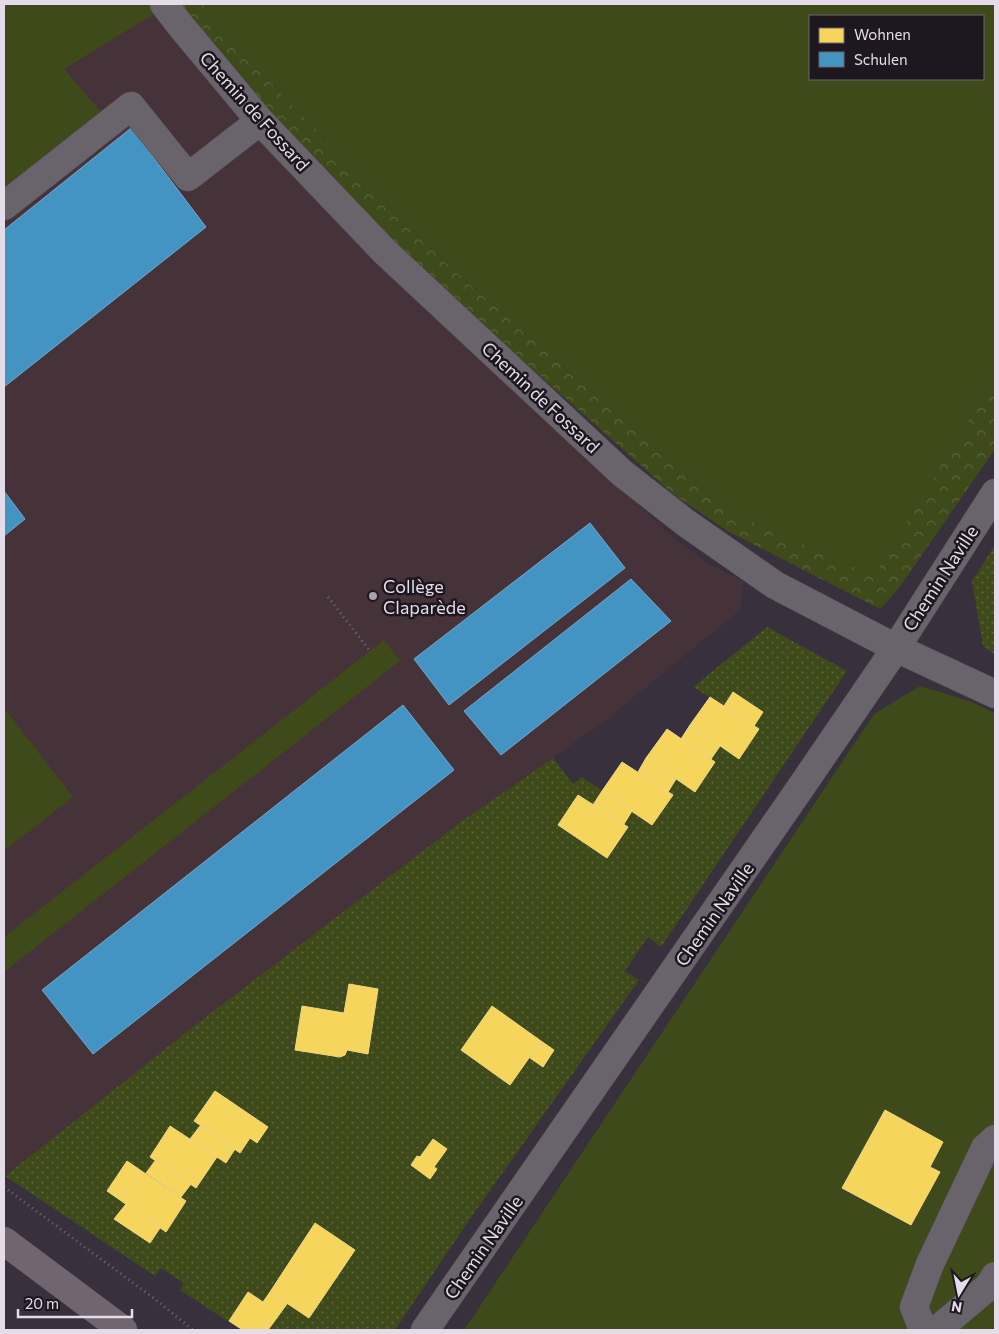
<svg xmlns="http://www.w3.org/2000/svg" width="999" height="1334" font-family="Commissioner,sans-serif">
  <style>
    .education { fill: #453339 }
    .grass { fill: #3e4a19; fill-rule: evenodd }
    .forest { fill: url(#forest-crowns) }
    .garden { fill: url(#garden-dots) }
    .homes { fill: #f6d55c; stroke: #f1d786 }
    .schools { fill: #4393c3; stroke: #73a9ce }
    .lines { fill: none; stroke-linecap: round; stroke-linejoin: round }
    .minor-casing { stroke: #534c56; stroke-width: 29 }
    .major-casing { stroke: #534c56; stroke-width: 29 }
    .path { stroke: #6f6b72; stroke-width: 3; stroke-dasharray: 1 4; stroke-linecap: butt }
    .minor { stroke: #69646c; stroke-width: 28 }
    .major { stroke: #71666f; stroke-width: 28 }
    .poi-dot { fill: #a8a0ac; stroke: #1d1720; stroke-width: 2 }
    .labels { text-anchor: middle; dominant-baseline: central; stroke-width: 5; stroke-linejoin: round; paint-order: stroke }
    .street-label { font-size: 18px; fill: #e4dce9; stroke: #1d1720 }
    .poi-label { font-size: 18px; fill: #e4dce9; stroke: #1d1720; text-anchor: start }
  </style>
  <defs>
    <pattern id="forest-crowns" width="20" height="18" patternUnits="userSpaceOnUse" patternTransform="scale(1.25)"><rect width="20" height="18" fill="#3e4a19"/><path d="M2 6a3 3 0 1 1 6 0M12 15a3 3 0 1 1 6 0" fill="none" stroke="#5a643a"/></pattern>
    <pattern id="garden-dots" width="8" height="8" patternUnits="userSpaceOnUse" patternTransform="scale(1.25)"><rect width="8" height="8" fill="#3e4a19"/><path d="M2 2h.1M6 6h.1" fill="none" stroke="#5a643a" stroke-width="1.8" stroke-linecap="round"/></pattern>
  </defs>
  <rect width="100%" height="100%" fill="#38303c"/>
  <polygon class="education" points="4,4 150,4 274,154 370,257 674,538 706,562 744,582 740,610 610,717 553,758 462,821 194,1026 5,1176"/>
  <g class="grass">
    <polygon points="4,4 150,4 157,12 64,69 101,112 4,188"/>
    <path d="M204,4H995V376L874,577L738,515L665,457L441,259L237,48ZM810,16H983V79H810Z"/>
    <polygon points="384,640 400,661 4,972 4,937"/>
    <polygon points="920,686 969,701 995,713 995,1330 464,1330 874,714"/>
    <polygon points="4,708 73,797 4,851"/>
  </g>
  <polygon class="forest" points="178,4 204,4 237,48 441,259 665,457 738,515 874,576 995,376 995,449 899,588 880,609 729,532 673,494 422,271 245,87"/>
  <g class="garden">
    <polygon points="995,545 995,655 983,646 972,581"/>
    <polygon points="767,627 847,671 661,947 648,937 625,971 639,980 472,1216 395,1330 241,1330 180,1290 184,1283 161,1268 155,1276 5,1176 194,1026 462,821 553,758 573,784 582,777 652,825 673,795 668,792 676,779 696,792 715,762 711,759 720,746 739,759 758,729 754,726 763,712 734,693 724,706 693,687"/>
  </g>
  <g class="homes">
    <polygon points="733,692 763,712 754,726 724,706"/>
    <polygon points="710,697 759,729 739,759 690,725"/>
    <polygon points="690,725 720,746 711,759 681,739"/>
    <polygon points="667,729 715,762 695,792 646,758"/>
    <polygon points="646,758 676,779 668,792 638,772"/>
    <polygon points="622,762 673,795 652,825 602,791"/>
    <polygon points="602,791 632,811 624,824 593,805"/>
    <polygon points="578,795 628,827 607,858 558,825"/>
    <polygon points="349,984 378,989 368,1054 347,1050 345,1055 340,1057 295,1050 302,1006 344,1013"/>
    <polygon points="492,1006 541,1041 510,1085 461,1050"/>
    <polygon points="541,1041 554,1050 543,1067 530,1058"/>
    <polygon points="215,1091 268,1127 257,1143 250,1138 240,1153 194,1121"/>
    <polygon points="885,1110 943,1142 930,1167 940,1172 911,1225 842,1188"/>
    <polygon points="170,1126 217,1157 196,1188 150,1157"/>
    <polygon points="200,1126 235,1149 226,1163 190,1139"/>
    <polygon points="433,1139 447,1149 434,1167 437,1169 430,1179 411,1165 417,1156 420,1157"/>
    <polygon points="127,1161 140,1170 120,1200 107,1191"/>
    <polygon points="155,1161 191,1184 181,1197 146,1173"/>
    <polygon points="140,1170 186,1201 166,1232 120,1200"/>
    <polygon points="126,1204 160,1228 150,1243 114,1219"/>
    <polygon points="315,1223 355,1250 309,1318 270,1292"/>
    <polygon points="248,1292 263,1302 270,1292 287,1304 268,1330 243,1330 229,1321"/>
  </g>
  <g class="schools">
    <polygon points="131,128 206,227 4,387 4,230"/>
    <polygon points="4,491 25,519 4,536"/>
    <polygon points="590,523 625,568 449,705 414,659"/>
    <polygon points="631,579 671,621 501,755 464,711"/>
    <polygon points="403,705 454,770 93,1054 42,990"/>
  </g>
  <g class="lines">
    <defs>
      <g id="minor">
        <polyline points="164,4 180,25 260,121 385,252 622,473 686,523 775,585 896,648 995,694"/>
        <polyline points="4,206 131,106 188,177 260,121"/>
        <polyline points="425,1330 799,790 896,648 995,493"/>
        <polyline points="923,1330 914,1307 930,1264 985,1148 995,1139"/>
        <polyline points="937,1330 989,1286 995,1276"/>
      </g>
      <polyline id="major" points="4,1241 123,1330"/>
    </defs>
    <use href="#minor" class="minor-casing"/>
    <use href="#major" class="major-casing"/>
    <g class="path">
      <polyline points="328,597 370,651"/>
      <polyline points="4,1187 156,1300 193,1330"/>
    </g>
    <use href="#minor" class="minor"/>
    <use href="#major" class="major"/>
  </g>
  <circle class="poi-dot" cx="373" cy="596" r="5"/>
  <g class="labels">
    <g class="street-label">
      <text transform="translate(255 111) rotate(48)">Chemin de Fossard</text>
      <text transform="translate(541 397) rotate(43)">Chemin de Fossard</text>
      <text transform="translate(940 578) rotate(-57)">Chemin Naville</text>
      <text transform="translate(714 914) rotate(-55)">Chemin Naville</text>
      <text transform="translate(483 1247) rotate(-55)">Chemin Naville</text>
    </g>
    <g class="poi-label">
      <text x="383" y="586">Collège<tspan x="383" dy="21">Claparède</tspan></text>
    </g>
  </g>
  <rect width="999" height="1334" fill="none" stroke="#e4dce9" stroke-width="10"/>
  <rect x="809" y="15" width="175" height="65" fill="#1d1720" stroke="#6d6670"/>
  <rect x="819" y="28" width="25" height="15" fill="#f6d55c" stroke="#6d6670"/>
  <text x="854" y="40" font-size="15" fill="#e4dce9">Wohnen</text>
  <rect x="819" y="52" width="25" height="15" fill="#4393c3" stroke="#6d6670"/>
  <text x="854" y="65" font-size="15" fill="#e4dce9">Schulen</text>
  <g transform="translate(959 1294) rotate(190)" stroke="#1d1720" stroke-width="4" paint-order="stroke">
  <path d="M0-4L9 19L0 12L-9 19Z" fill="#e4dce9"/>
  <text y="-8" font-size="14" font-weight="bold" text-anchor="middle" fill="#e4dce9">N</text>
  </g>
  <path d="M18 1309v8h114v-8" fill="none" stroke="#e4dce9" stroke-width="2.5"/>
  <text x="25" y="1309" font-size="15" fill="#e4dce9" stroke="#1d1720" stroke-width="4" paint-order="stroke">20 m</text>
</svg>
